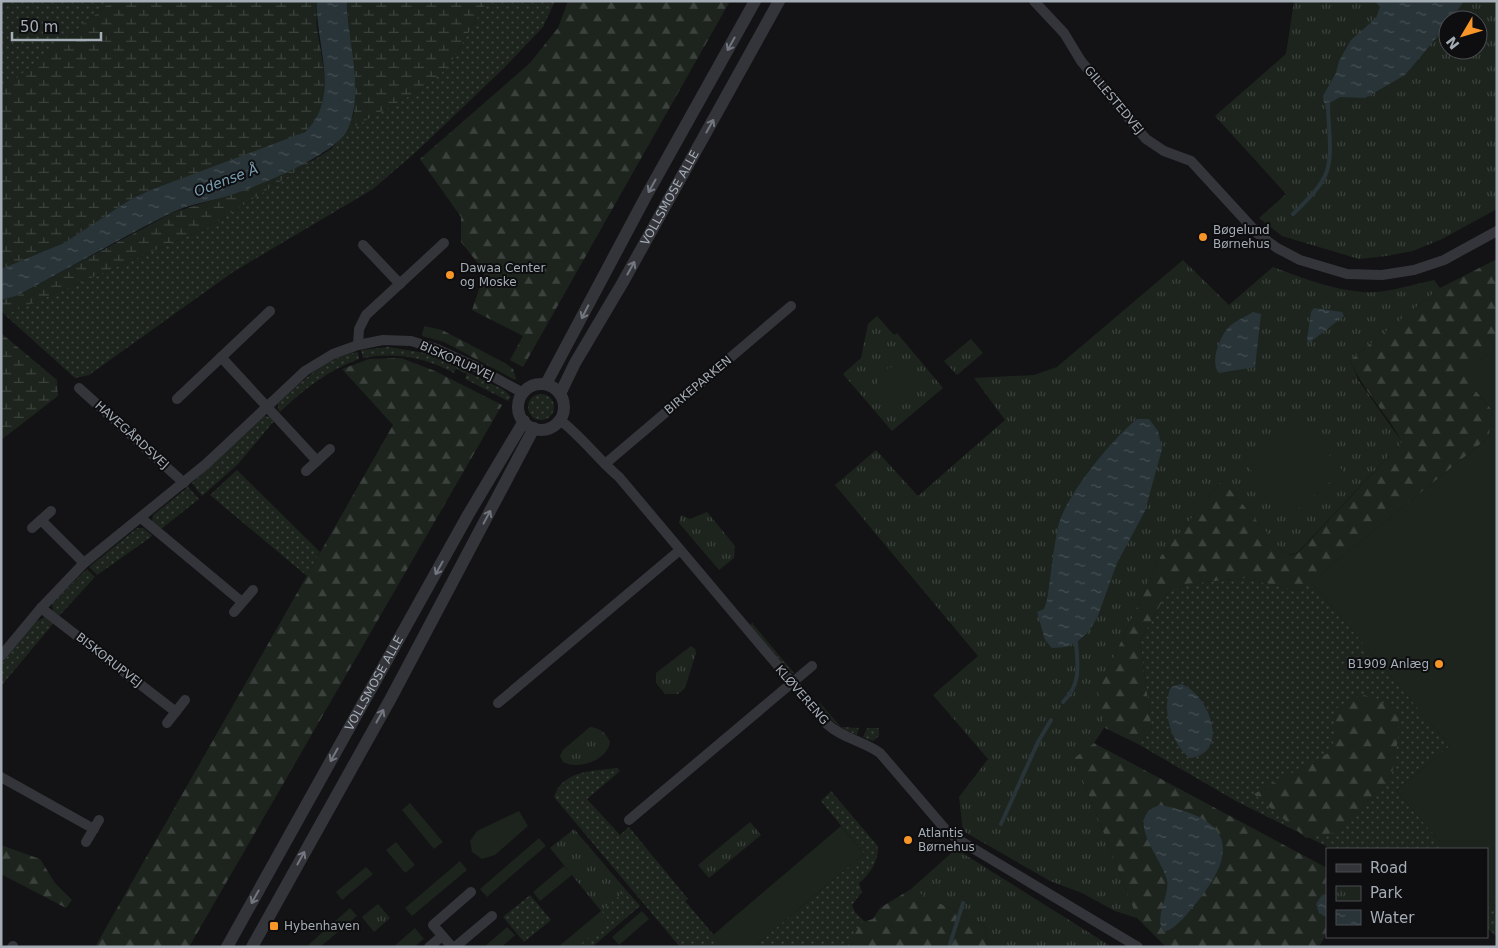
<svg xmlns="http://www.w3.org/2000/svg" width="1498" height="948" font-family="'DejaVu Sans',sans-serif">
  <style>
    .grass { fill: url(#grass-dots) }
    .forest { fill: url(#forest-firs) }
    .wetland { fill: url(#wetland-marsh) }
    .park { fill: url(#park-tufts); fill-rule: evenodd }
    .garden { fill: #1d241d }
    .water { fill: url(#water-ripples) }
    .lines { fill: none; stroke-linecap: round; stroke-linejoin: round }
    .stream { stroke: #293439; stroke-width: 4 }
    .minor { stroke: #34353a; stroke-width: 10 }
    .tertiary { stroke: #34353a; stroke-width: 12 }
    .oneway { stroke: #72767e }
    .poi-dot { fill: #f79529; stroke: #0e0e10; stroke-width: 2 }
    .labels { text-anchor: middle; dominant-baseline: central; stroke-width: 4; stroke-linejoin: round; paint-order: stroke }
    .street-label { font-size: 12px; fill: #a4acb5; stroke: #0e0e10 }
    .poi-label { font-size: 12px; fill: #a4acb5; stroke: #0e0e10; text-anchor: start }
    .water-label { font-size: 14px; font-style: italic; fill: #799fb2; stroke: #0e0e10 }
  </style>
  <defs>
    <pattern id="grass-dots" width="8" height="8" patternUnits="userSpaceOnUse" patternTransform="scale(1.25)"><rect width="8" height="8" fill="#1d241d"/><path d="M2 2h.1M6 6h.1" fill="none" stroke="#3b413c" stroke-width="1.8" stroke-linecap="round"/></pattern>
    <pattern id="forest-firs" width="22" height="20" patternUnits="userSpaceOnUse" patternTransform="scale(1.25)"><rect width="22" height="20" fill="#1d241d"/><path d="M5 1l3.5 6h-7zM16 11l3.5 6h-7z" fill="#3b413c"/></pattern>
    <pattern id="wetland-marsh" width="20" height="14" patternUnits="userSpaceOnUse" patternTransform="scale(1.25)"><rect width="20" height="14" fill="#1d241d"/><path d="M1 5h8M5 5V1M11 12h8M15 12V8" fill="none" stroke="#3b413c"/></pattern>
    <pattern id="park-tufts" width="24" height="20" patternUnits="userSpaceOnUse" patternTransform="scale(1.25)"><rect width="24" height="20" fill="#1d241d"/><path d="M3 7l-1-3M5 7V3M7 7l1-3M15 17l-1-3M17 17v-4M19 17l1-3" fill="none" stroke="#3b413c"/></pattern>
    <pattern id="water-ripples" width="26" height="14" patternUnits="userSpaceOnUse" patternTransform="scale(1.25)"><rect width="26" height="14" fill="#293439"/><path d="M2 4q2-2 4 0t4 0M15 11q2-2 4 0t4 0" fill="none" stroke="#454f53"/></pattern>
  </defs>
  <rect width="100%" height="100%" fill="#131315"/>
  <g class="grass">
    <polygon points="1,1 112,1 1,91"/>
    <polygon points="487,1 555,1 543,27 504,68 417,151 373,189 233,272 89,375 75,378 5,315 209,227 331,149 347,131 425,87 449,66"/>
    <path d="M388,347L431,354L504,390L511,397L508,401L465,379L467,374L456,369L454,373C423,357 396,352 363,358L361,350Z"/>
    <path d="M358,352L359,359C327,371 304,389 280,412L278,409V403C300,383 327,356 358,352Z"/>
    <circle cx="541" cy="407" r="13"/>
    <polygon points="264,416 271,417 274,421 238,464 202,496 192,483"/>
    <polygon points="237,470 320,552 307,576 210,495"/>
    <polygon points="188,487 199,499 161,529 152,521 153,515"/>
    <polygon points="137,528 143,528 152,535 151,537 97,575 89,567"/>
    <polygon points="87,569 95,577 59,616 53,611 52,603"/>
    <polygon points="1243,578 1300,591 1311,582 1450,746 1396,790 1446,849 1332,849 1236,801 1138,744 1152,731 1140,641 1167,593 1187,584"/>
    <polygon points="45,617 53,624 1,686 1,664 35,622"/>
    <polygon points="752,623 794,673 790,672 750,625"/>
    <path d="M820,703L841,727L859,728L857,735C839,728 830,720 817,705Z"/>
    <polygon points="867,728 879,728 879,736 873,741 863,737"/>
    <path d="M617,768L620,771L587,799L620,835L629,827L688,899L685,901L724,947H680L554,797C562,770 594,771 617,768Z"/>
    <path d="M831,791L877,845C881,857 869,876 859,883L862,892L852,905L855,912L864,921L847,947H753L864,854L821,801Z"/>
    <polygon points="626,890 640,906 592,947 577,947 608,920 601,911"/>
    <polygon points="530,895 551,920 524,942 503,917"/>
    <polygon points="1487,897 1497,909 1497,937 1487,928"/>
  </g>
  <g class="forest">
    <polygon points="568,1 730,1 523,367 510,360 523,336 472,310 485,272 461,242 461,217 420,159 530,63 558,28"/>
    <path d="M1497,259V347L1475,365L1476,391L1492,410L1489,437L1300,591L1243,578L1187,584L1167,593L1140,641L1152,731L1138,744L1103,727L1098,691L1160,557L1222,480L1286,555L1297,554L1402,442C1387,413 1363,391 1350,360L1440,288Z"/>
    <polygon points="424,326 442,330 505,363 513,369 516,378 515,380 444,342 422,336"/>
    <polygon points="401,358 435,371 502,405 189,947 95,947 393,425 342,369 369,359"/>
    <polygon points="1362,694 1399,711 1398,739 1391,780 1361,812 1333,833 1306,838 1254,794 1332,751 1337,708"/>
    <polygon points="1094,743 1327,868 1327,933 1319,947 1166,947 1137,918 1074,758"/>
    <polygon points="1,845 40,859 55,883 72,900 66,908 1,874"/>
    <polygon points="911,889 984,925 988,947 847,947 862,922 873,919 880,908"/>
  </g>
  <g class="wetland">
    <path d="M112,1H317C317,10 316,20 317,29C323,66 338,116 296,137L148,191L128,201L64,243L1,269V91Z"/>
    <polygon points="347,1 487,1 449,66 425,87 347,131 354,113"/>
    <polygon points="315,159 209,227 5,315 1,311 1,300 16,296 174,212 239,192"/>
    <polygon points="1,333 57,380 58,396 1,440"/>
  </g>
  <g class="park">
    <path d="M1294,1H1497V209L1442,239L1413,251L1386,256L1359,259L1282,236L1259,218L1286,194L1215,116L1286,54ZM1448,20H1478V50H1448Z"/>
    <path d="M1183,260L1229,305L1273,267C1302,278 1331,289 1362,292C1385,294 1411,285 1434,280L1440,288L1350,360L1359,381L1402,442L1297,553L1286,555L1222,480L1160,557L1098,691L1104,728L1094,743L1074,758L1137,918L1115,911L1082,893L1050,881L963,831L959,797L988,759L933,695L978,656L835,485L876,450L918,496L1005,420L974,378L1034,375L1057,367Z"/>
    <polygon points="877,316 894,335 897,333 943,388 892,431 843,374 861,358 868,324"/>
    <polygon points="971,339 983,353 957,375 944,361"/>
    <polygon points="707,512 735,546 734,558 719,570 679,523 681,515 690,519"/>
    <polygon points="691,646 695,649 696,653 685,688 678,694 665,694 656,683 656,673"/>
    <path d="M590,727C600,728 606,733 610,742C607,761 578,770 563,762L560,756L563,750Z"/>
    <polygon points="750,822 761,835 709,878 698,865"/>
    <polygon points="574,829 626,890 601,911 550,848"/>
    <polygon points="956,849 1112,947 988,947 984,925 911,889"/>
    <polygon points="378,904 390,918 374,932 362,917"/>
  </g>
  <g class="garden">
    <polygon points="1497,347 1497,909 1487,897 1487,849 1446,849 1396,790 1450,746 1311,582 1489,437 1492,410 1469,382 1475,365"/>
    <circle cx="895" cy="385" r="18"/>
    <polygon points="1296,416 1343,471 1290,516 1243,461"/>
    <polygon points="410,803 443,842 434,849 402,810"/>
    <polygon points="519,811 528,826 495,855 482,859 472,852 470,841 477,831"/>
    <polygon points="841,826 864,854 753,947 724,947 713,935"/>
    <polygon points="539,838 546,846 487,897 480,889"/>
    <polygon points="396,842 415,865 405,873 386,850"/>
    <polygon points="460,861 467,870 412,916 405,908"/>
    <polygon points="564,866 572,875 540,901 533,892"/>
    <polygon points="366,867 373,874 342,900 336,892"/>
    <polygon points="350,908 357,916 320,947 306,947"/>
    <polygon points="601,911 609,920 577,947 558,947"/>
    <polygon points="642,911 649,919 619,945 612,937"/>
    <polygon points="507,927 515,935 502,947 484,947"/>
    <polygon points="415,928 424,939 414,947 393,947"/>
  </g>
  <g class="water">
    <path d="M317,1H347C347,43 365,89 348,129C336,155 256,187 228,196C210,201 191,204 173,212C120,238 68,269 16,296L1,300V269L64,243L128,201L148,191L305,132C342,97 315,45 317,1Z"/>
    <polygon points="1375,1 1464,1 1451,20 1448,20 1448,24 1405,75 1365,98 1340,97 1328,104 1324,103 1323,96 1336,73 1339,61 1351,40 1376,18 1380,7"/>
    <polygon points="1314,308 1342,312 1344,316 1309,343 1307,340 1311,312"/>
    <path d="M1253,312L1261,314L1255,367L1219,373C1210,363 1219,339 1227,329C1233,322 1245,317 1253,312Z"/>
    <path d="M1137,419H1149L1158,431L1162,449L1145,511L1117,563L1097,618L1089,631L1076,643L1065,647L1052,648L1045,640L1037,612L1044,609L1047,600C1051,576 1053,551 1058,527C1065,496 1112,439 1137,419Z"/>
    <path d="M1181,684C1209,694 1231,753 1190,758C1171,744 1161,709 1171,687Z"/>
    <path d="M1160,805C1227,818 1242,846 1198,901C1189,911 1178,928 1164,932C1153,918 1170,896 1167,880C1162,858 1122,817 1160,805Z"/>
    <polygon points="1327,894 1327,917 1326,917 1319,913 1316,904 1322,895"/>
  </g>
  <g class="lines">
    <g class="stream">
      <path d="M1293,214C1305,202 1321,188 1327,171C1333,152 1328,125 1328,104"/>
      <path d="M1063,702C1081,685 1078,666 1076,643"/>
      <polyline points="1001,824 1038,742 1051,720"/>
      <polyline points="949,947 963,903"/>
    </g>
    <g class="minor">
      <polyline points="1034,1 1064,33 1081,61 1146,139 1164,151 1191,161 1258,234 1277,248 1300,260 1347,274 1382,275 1414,270 1444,260 1497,231"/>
      <polyline points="363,245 400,284"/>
      <polyline points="358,345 359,329 366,315 444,243"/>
      <polyline points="221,357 317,461"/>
      <polyline points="79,388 184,483"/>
      <polyline points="177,399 270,311"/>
      <path d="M560,420C581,436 598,459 619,477L827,724C842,738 863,741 880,753L946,830L959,840L1138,947"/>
      <polyline points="605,464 791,306"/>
      <polyline points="306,471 330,449"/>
      <polyline points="141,518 242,602"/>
      <polyline points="41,520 84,563"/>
      <polyline points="32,528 51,511"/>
      <polyline points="41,608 176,712"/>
      <polyline points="234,612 253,590"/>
      <polyline points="1,656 41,608 84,563 206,464 305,371 333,354 358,345 383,340 411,341 437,349 472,365 523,393"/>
      <polyline points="498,703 680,550"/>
      <polyline points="167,723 185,700"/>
      <polyline points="1,777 94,829"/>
      <polyline points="629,820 812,666"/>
      <polyline points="86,842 99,820"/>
      <polyline points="12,947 13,946"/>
      <polyline points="429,947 442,936"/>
      <polyline points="452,947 433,925 471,892"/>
      <polyline points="455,947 492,916"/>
    </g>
    <g class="tertiary">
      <polyline points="546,384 645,198 755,1"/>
      <circle cx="541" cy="407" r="23"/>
      <path id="s1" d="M560,394L575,363L623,282L779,1"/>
      <path id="s2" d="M227,947L468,515L524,421"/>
      <polyline points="252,947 391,698 534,428"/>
    </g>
  </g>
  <defs><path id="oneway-shaft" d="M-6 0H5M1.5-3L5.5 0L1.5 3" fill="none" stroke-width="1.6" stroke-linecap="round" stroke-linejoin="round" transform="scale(1.25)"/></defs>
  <g class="oneway">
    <use href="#oneway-shaft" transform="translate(731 44) rotate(119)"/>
    <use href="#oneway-shaft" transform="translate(710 126) rotate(-61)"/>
    <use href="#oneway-shaft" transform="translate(652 186) rotate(119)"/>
    <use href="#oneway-shaft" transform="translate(631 268) rotate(-61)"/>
    <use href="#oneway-shaft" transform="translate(585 312) rotate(117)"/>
    <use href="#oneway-shaft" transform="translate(487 517) rotate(-62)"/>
    <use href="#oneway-shaft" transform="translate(439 568) rotate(119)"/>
    <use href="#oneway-shaft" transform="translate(380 716) rotate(-61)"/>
    <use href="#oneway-shaft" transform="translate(334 755) rotate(119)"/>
    <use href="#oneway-shaft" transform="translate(301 858) rotate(-61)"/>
    <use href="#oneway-shaft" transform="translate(255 897) rotate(119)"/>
  </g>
  <g class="poi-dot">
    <circle cx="1203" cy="237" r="5"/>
    <circle cx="450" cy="275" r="5"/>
    <circle cx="1439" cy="664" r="5"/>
    <circle cx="908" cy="840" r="5"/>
    <rect x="269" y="921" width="10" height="10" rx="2.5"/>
  </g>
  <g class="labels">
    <g class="street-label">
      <text transform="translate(1114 100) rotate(50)">GILLESTEDVEJ</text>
      <text stroke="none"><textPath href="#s1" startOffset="225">VOLLSMOSE ALLE</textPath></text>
      <text transform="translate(457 361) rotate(24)">BISKORUPVEJ</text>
      <text transform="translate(698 385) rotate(-40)">BIRKEPARKEN</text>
      <text transform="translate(132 435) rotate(42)">HAVEGÅRDSVEJ</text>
      <text transform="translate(109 660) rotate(38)">BISKORUPVEJ</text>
      <text stroke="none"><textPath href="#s2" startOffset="302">VOLLSMOSE ALLE</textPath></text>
      <text transform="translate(802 695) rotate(49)">KLØVERENG</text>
    </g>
    <g class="poi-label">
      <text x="1213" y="230">Bøgelund<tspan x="1213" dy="14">Børnehus</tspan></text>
      <text x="460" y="268">Dawaa Center<tspan x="460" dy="14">og Moske</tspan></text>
      <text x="1429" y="664" text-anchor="end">B1909 Anlæg</text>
      <text x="918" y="833">Atlantis<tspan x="918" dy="14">Børnehus</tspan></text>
      <text x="284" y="926">Hybenhaven</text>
    </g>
    <g class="water-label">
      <text transform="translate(226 180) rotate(-21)">Odense Å</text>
    </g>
  </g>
  <rect width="1498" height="948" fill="none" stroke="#a4acb5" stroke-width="5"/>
  <rect x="1326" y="848" width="162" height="90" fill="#0e0e10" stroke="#4a4d52"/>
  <rect x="1336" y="864" width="25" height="8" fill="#34353a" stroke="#4a4d52"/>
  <text x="1370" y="873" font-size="15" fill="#a4acb5">Road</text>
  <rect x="1336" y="886" width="25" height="15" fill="url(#park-tufts)" stroke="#4a4d52"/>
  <text x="1370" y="898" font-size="15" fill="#a4acb5">Park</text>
  <rect x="1336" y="910" width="25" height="15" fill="url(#water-ripples)" stroke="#4a4d52"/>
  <text x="1370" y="923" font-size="15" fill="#a4acb5">Water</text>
  <g transform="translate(1463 35) rotate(232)"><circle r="24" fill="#0e0e10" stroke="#4a4d52"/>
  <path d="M0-4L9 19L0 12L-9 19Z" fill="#f79529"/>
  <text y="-8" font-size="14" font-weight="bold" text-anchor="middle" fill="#a4acb5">N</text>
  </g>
  <path d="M12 32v8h89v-8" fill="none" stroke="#a4acb5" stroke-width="2.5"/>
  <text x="20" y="32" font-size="15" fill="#a4acb5" stroke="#0e0e10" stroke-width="4" paint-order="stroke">50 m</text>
</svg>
